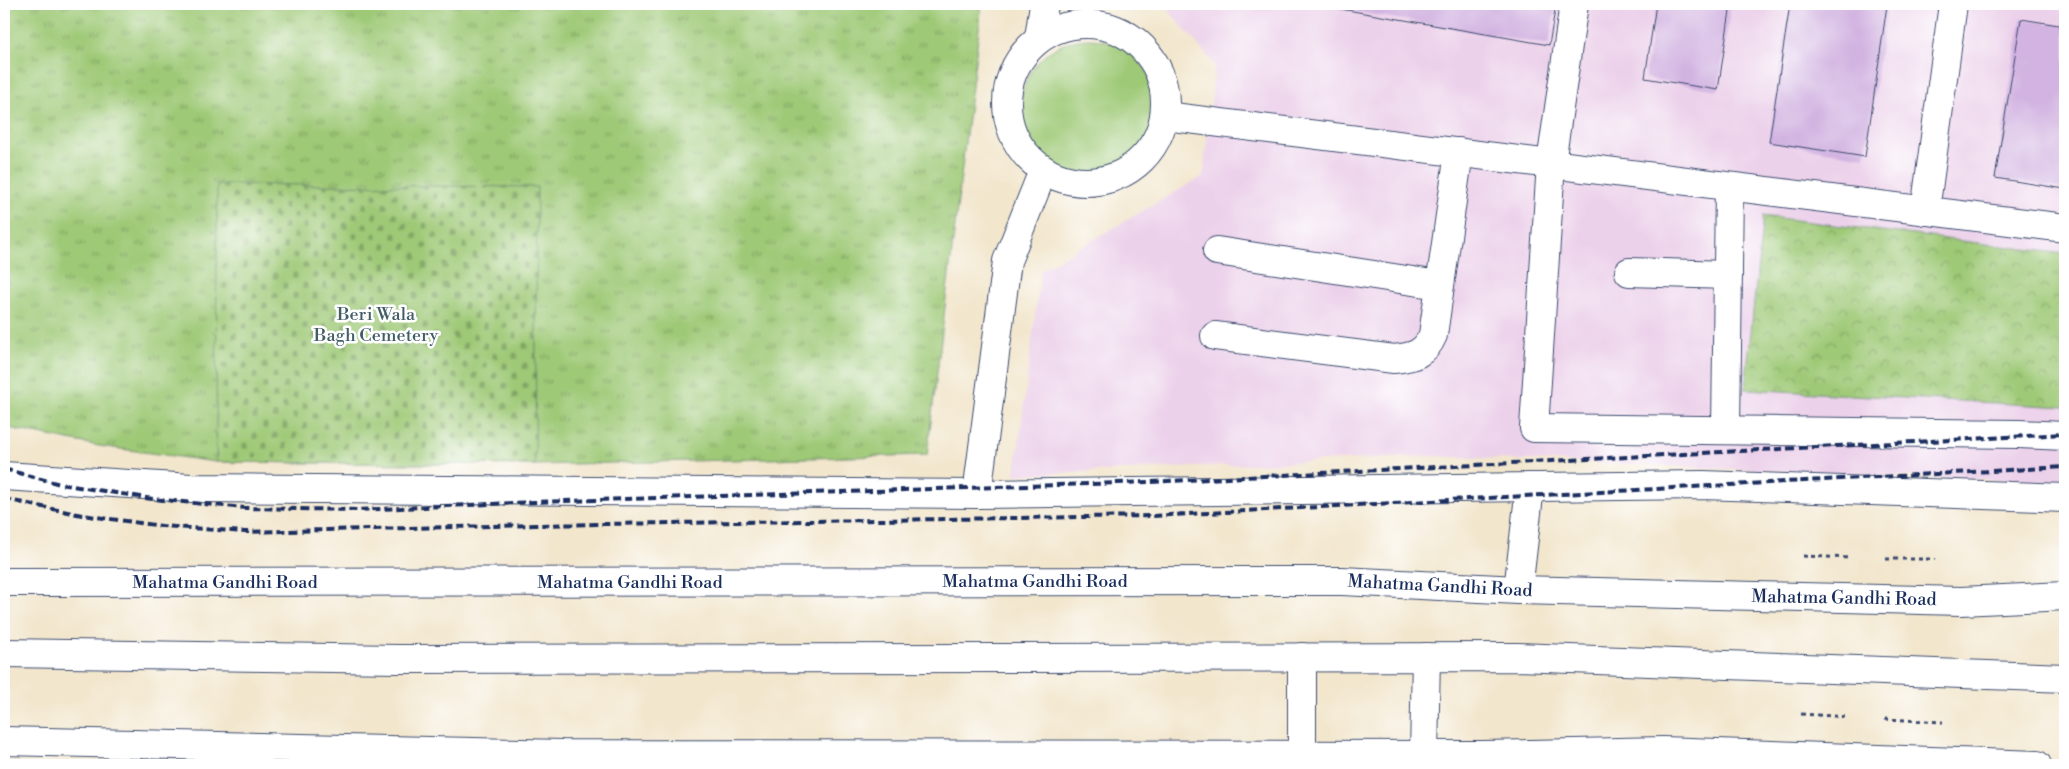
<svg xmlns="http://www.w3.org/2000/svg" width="2069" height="769" font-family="'Libre Bodoni',serif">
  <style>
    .built { fill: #ecd1ea }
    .grass { fill: url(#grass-tufts); stroke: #5c7c6a }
    .cemetery { fill: url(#cemetery-stones); stroke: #5c7c6a }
    .park { fill: url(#park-crowns); stroke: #5c7c6a }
    .garden { fill: #9ec976; stroke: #5c7c6a }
    .building { fill: #d2b3e1 }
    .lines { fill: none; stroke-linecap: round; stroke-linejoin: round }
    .minor-casing { stroke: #3b4a6e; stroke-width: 30 }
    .major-casing { stroke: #3b4a6e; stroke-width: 30 }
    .path { stroke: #3b4a6e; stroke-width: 3; stroke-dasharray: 4 4; stroke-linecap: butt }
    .minor { stroke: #fff; stroke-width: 28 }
    .major { stroke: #fff; stroke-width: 28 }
    .rail { stroke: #1b2f5e; stroke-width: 4; stroke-dasharray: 8 4; stroke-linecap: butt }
    .labels { text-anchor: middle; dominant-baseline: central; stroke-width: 5; stroke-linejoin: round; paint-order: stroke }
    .park-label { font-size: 18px; fill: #425d65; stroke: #fff }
    .street-label { font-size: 18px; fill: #1b2f5e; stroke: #fff }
  </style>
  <defs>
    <pattern id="grass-tufts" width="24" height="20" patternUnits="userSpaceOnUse" patternTransform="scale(1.25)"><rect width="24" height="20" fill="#9ec976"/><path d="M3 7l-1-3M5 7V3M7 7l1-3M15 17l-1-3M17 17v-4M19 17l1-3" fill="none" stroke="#80a464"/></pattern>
    <pattern id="cemetery-stones" width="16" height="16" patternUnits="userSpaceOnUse" patternTransform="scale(1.25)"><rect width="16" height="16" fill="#9ec976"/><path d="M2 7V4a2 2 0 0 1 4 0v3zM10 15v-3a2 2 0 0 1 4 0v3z" fill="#80a464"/></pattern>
    <pattern id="park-crowns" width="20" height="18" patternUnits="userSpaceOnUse" patternTransform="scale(1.25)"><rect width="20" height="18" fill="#9ec976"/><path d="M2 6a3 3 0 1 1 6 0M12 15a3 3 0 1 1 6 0" fill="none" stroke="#80a464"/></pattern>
  </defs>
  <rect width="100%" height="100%" fill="#fff"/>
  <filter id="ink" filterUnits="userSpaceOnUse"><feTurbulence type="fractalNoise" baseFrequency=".02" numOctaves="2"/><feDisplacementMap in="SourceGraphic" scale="10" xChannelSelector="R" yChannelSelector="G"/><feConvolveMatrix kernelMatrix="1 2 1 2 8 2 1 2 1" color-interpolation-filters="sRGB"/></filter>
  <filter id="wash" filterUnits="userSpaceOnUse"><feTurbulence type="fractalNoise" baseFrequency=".0096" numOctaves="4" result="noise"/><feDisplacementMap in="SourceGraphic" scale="20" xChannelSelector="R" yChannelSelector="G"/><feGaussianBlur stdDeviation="1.12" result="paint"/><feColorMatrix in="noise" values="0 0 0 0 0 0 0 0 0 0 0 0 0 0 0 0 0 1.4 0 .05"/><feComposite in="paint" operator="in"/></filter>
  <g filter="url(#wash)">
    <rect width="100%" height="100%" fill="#f2e6cc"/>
    <polygon class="built" points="1163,4 2065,4 2065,483 1431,456 1015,475 1041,270 1203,176 1215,65"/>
    <polygon class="grass" points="4,4 982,4 927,455 535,465 216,462 99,446 4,427"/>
    <polygon class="cemetery" points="217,184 537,187 535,465 216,462"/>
    <polygon class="park" points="1763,216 2065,254 2065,407 1745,389"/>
    <circle class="garden" cx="1089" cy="107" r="68"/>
    <g id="blocks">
      <g class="building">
        <polygon points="1312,4 1556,4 1549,45"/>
        <polygon points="1656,4 1731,4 1718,90 1645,78"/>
        <polygon points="1790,4 1887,5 1865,157 1769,142"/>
        <polygon points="2021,19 2065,26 2065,189 1995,178"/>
      </g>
    </g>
  </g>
  <g filter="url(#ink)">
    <use href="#blocks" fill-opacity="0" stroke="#3b4a6e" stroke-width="1"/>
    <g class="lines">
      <defs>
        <g id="minor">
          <polyline points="1574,4 1551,163 1534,428 2019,434 2065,436"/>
          <circle cx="1086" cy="103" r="79"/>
          <polyline points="1039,38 1044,4"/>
          <polyline points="1165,116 2065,228"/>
          <polyline points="1925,211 1953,4"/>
          <polyline points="1217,251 1439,285"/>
          <polyline points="1629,272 1728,275"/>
          <path d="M1215,336L1394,359C1413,357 1425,354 1433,335L1459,152"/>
          <polyline points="1726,429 1729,187"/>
          <polyline points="4,476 191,488 977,494 1703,485 2065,498"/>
          <polyline points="977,494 1007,261 1043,171"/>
          <polyline points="1518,590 1530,487"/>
          <polyline points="4,741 562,754 1483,755 1663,751 2037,765"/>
          <polyline points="1302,755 1302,657"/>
          <polyline points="1424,755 1426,657"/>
        </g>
        <g id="major">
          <polyline points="4,582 1342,581 1518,590 1961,601 2065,596"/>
          <polyline points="4,653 399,659 1517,657 2065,678"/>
        </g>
      </defs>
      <use href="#minor" class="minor-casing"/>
      <use href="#major" class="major-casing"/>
      <g class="path">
        <polyline points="1803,556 1851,558"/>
        <polyline points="1886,559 1935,559"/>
        <polyline points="1801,714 1847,717"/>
        <polyline points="1885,719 1943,722"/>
      </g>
      <use href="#minor" class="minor"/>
      <use href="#major" class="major"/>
      <g class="rail">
        <polyline points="4,469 60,484 153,499 245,508 357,510 535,502 1150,482 2065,434"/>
        <polyline points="4,499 82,515 162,526 245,532 535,525 1152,516 2065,467"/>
      </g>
    </g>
  </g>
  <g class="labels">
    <g class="park-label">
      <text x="376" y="314">Beri Wala<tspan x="376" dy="21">Bagh Cemetery</tspan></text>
    </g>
    <g class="street-label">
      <text x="1035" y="581">Mahatma Gandhi Road</text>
      <text x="225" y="582">Mahatma Gandhi Road</text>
      <text x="630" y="582">Mahatma Gandhi Road</text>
      <text transform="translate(1440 586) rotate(3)">Mahatma Gandhi Road</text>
      <text transform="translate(1844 598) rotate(1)">Mahatma Gandhi Road</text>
    </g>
  </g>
  <rect width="2069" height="769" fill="none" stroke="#fff" stroke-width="20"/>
</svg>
